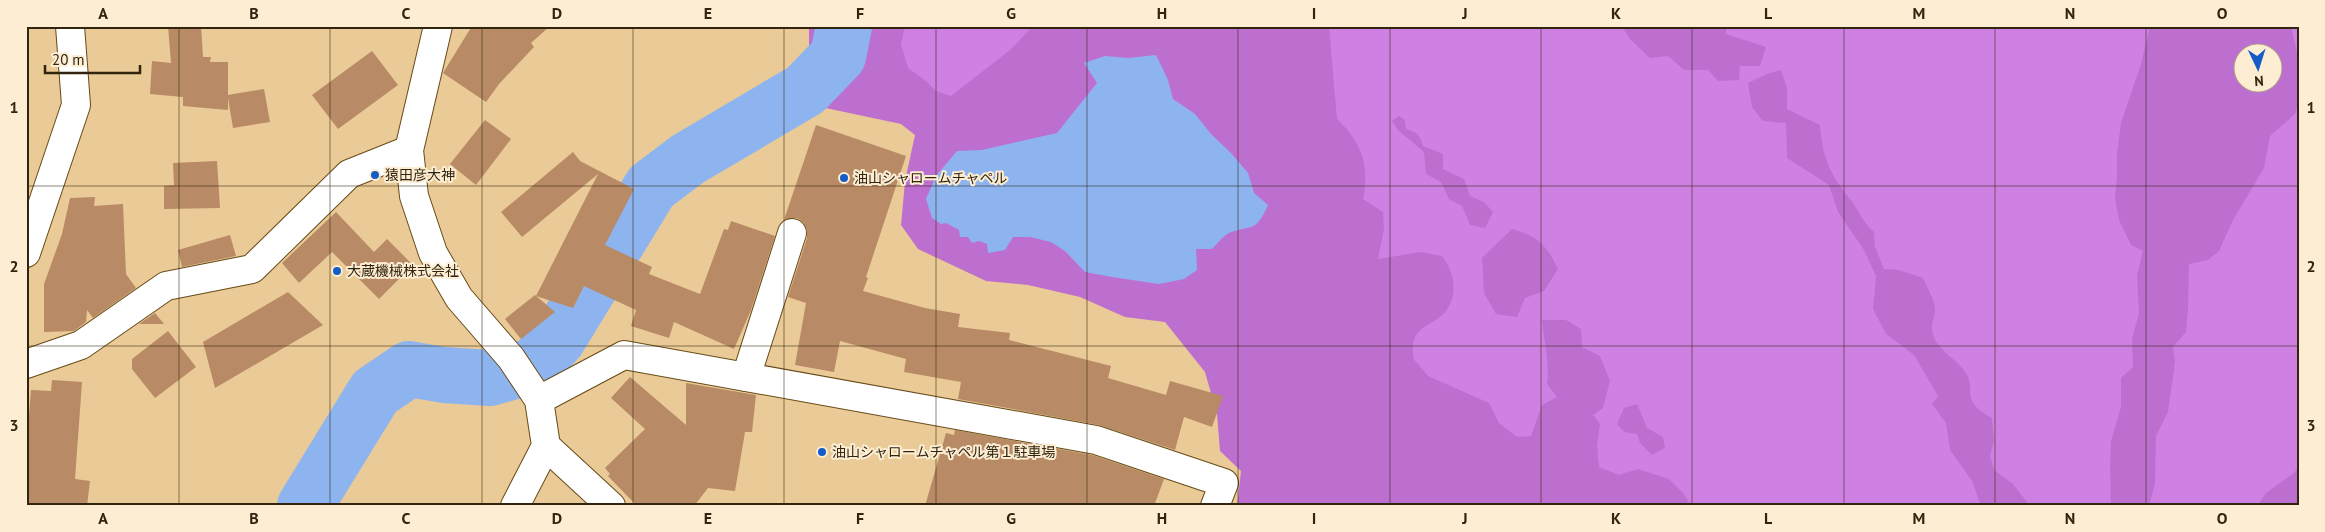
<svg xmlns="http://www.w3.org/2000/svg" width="2325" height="532" font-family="'PT Sans','Noto Sans JP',sans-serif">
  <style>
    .green { fill: #cf81e3; fill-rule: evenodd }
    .forest { fill: #bd6fd0; fill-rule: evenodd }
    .water { fill: #8eb4f0 }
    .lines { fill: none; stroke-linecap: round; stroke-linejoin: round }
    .river { stroke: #8eb4f0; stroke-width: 56 }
    .building { fill: #b88a65 }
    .street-casing { stroke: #674b18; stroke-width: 30 }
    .street { stroke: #fff; stroke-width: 28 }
    .grid { fill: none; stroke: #312510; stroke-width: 1; stroke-opacity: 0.55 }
    .poi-dot { fill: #145cc7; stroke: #fdedd3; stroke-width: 2 }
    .labels { text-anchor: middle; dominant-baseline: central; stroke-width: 4; stroke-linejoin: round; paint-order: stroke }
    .poi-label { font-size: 14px; fill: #312510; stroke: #fdedd3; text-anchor: start }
    .neatline { fill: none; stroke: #312510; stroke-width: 2 }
    .grid-label { font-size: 16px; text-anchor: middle; font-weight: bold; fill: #312510 }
  </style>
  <rect width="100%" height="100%" fill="#eaca96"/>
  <g class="green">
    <polygon points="880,26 1140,26 1006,125 871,83"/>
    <path d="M1179,26H2299V506H1518ZM2242,52H2272V82H2242Z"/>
  </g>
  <g class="forest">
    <path d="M809,26H905L901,44L908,68L926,81L936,91L951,96L1010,50L1033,26H1329L1337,119C1362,143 1370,165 1363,199L1383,212L1384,229L1378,259L1421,252L1442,256C1454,272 1459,293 1446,311C1437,323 1419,325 1414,340C1412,345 1413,353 1414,359L1428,376L1489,403L1499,423L1517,437L1531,436L1542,405L1557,397L1547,384C1550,363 1544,342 1542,320H1566L1581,329L1582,347L1600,356L1610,381L1603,408L1593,415L1600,424L1597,446L1599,467L1619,475L1638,469L1669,479L1684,494L1691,506H1237L1241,471L1220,451L1217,414L1205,372L1165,322L1125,317L1080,297L1028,285L986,281L918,249L901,225L905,181L915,135L901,124L821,107L809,61Z"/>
    <polygon points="1622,26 1726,26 1726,34 1766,47 1760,66 1740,66 1739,80 1718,81 1708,70 1684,70 1668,56 1650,58 1630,39"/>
    <path d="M2150,26H2291L2299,61V102L2295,114L2270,136L2264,168L2233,220L2219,251L2208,260L2189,264L2188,309L2186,332L2173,347L2175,362L2168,412L2156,436L2155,484L2149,506H2111L2110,466L2111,441L2121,407V378L2133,367L2132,339L2139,313L2137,275L2143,251L2131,245L2119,220L2115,198L2117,176V153L2121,123L2141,64ZM2242,52H2272V82H2242Z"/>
    <path d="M1781,70L1787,88V109L1820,125C1823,162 1831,175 1853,203C1860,214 1864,223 1874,232L1875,247L1884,269L1899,270L1923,278C1927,287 1935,300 1935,310C1935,317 1931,324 1932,330C1935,349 1954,357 1963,369C1980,390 1956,398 1992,418L1994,441L1990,456L1994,470L2013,484L2030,506H1981L1972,481L1950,450L1946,423L1932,404L1938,396L1914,355L1886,334L1873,309L1876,276L1864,250L1838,212L1829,185L1787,158L1786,123L1763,121L1752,107L1748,83L1767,74Z"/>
    <path d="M1399,116L1405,120L1406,129C1417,132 1420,135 1423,146L1443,154V169L1464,179L1470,196L1484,202L1493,212L1485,228L1470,225L1462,206L1449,199L1441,182L1426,174L1424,152L1398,130L1392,121Z"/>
    <path d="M1512,229C1540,237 1546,245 1558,269L1544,291L1525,298L1517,317L1496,314L1484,293L1482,258Z"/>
    <polygon points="1637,404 1647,428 1663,437 1665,448 1652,455 1640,443 1637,434 1624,432 1617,424 1624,408"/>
    <polygon points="2299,466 2299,506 2257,506 2266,493 2294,473"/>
  </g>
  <path class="water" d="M1156,55L1168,80L1173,99L1195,114L1211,134L1230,152L1248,173L1254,193L1268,205C1255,234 1252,224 1229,233C1223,236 1217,244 1212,249H1196L1197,270L1184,279L1159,284L1112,277L1085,272L1065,251L1051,242L1030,237H1013L1005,250L988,253L987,244L979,241L972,243L968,237H960L959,230L946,223L941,224L932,218L926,199L936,176L957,151L982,150L1057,133L1097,83L1084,63L1105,56L1128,58Z"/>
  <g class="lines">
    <polyline class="river" points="305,506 375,392 409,369 444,375 490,378 535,365 558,339 651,187 688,159 805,90 838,56 844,26"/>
  </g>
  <g class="building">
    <polygon points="168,26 201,26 203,57 211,57 210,62 228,62 228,95 264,89 270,122 233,128 228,98 228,110 183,106 183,97 150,94 152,61 171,63"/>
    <polygon points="472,26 550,26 531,43 534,47 499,84 486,102 443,73"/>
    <polygon points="372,51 398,85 338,129 312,95"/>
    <polygon points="485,120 511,139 476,185 450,164"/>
    <polygon points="816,125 906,156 866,277 868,278 863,291 925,308 960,314 958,327 1010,333 1009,340 1111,366 1108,378 1166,395 1170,381 1223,396 1212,427 1184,417 1175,450 1099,425 958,399 961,382 904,372 906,359 840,341 834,372 795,365 806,303 788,297 807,238 807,230 804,223 797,218 784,220"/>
    <polygon points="573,152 580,161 634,189 605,245 652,267 649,274 700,294 724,229 728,230 731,221 775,236 751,310 734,349 674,322 669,338 631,326 636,310 584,286 573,308 536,296 598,174 522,237 501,212"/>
    <polygon points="217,161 220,208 164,209 164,186 174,185 173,163"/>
    <polygon points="95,197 94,206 123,204 126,274 136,288 93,318 87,310 86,322 74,331 44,332 44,284 62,234 70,198"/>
    <polygon points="336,212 374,252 387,239 413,265 379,299 332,252 299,283 282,263"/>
    <polygon points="230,235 236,256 182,267 178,250"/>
    <polygon points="288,292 323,325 215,388 203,342"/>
    <polygon points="535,295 555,312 521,339 505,319"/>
    <polygon points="155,313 164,324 139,324"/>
    <polygon points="168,331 196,367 155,398 132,369 132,359"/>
    <polygon points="630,377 686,425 686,383 756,395 752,432 745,432 735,491 708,488 694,506 637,506 608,476 610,474 605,468 645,429 611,398"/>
    <polygon points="52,380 82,382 75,479 90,481 87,506 26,506 26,454 31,390 51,391"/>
    <polygon points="955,430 1092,455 1164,479 1154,506 925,506 946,433 954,435"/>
  </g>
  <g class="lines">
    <defs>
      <g id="street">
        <polyline points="438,26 409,150 414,196 433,253 459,298 511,358 539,400 546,446 515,506"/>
        <polyline points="26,253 76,105 70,26"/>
        <polyline points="26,364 81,345 166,286 252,269 349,174 409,150"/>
        <polyline points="746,377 792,233"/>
        <polyline points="539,400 624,355 1096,440 1224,483 1215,506"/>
        <polyline points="546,446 611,506"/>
      </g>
    </defs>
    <use href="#street" class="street-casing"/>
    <use href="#street" class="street"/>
  </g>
  <path class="grid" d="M179,26V506M330,26V506M482,26V506M633,26V506M784,26V506M936,26V506M1087,26V506M1238,26V506M1390,26V506M1541,26V506M1692,26V506M1844,26V506M1995,26V506M2146,26V506M26,186H2299M26,346H2299"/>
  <g class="poi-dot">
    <circle cx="375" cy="175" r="5"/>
    <circle cx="844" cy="178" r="5"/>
    <circle cx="337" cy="271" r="5"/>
    <circle cx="822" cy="452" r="5"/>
  </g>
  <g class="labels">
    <g class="poi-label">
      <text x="385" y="175">猿田彦大神</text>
      <text x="854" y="178">油山シャロームチャペル</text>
      <text x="347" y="271">大蔵機械株式会社</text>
      <text x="832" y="452">油山シャロームチャペル第１駐車場</text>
    </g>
  </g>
  <rect width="2325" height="532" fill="none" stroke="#fdedd3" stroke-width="55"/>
  <g transform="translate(2258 68) rotate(176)"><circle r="24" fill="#fdedd3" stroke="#ab9d85"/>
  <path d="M0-4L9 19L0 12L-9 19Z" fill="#145cc7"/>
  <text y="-8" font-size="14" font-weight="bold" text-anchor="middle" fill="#312510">N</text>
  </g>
  <path d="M45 65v8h95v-8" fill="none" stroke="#312510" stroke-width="2.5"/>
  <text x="52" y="65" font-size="15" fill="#312510" stroke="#fdedd3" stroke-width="4" paint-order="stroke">20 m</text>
  <rect x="28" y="28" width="2270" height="476" class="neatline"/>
  <g class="grid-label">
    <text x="103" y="19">A</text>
    <text x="254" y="19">B</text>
    <text x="406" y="19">C</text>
    <text x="557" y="19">D</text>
    <text x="708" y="19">E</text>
    <text x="860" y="19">F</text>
    <text x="1011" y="19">G</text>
    <text x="1162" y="19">H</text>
    <text x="1314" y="19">I</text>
    <text x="1465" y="19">J</text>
    <text x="1616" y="19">K</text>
    <text x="1768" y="19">L</text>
    <text x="1919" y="19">M</text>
    <text x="2070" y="19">N</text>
    <text x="2222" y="19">O</text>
    <text x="14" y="113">1</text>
    <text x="2311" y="113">1</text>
    <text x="14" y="272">2</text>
    <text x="2311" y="272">2</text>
    <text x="14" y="431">3</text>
    <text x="2311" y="431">3</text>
    <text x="103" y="524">A</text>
    <text x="254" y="524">B</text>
    <text x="406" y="524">C</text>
    <text x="557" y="524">D</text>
    <text x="708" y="524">E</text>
    <text x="860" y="524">F</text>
    <text x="1011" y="524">G</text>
    <text x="1162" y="524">H</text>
    <text x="1314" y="524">I</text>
    <text x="1465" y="524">J</text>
    <text x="1616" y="524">K</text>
    <text x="1768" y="524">L</text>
    <text x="1919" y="524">M</text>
    <text x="2070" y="524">N</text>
    <text x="2222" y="524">O</text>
  </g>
</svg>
